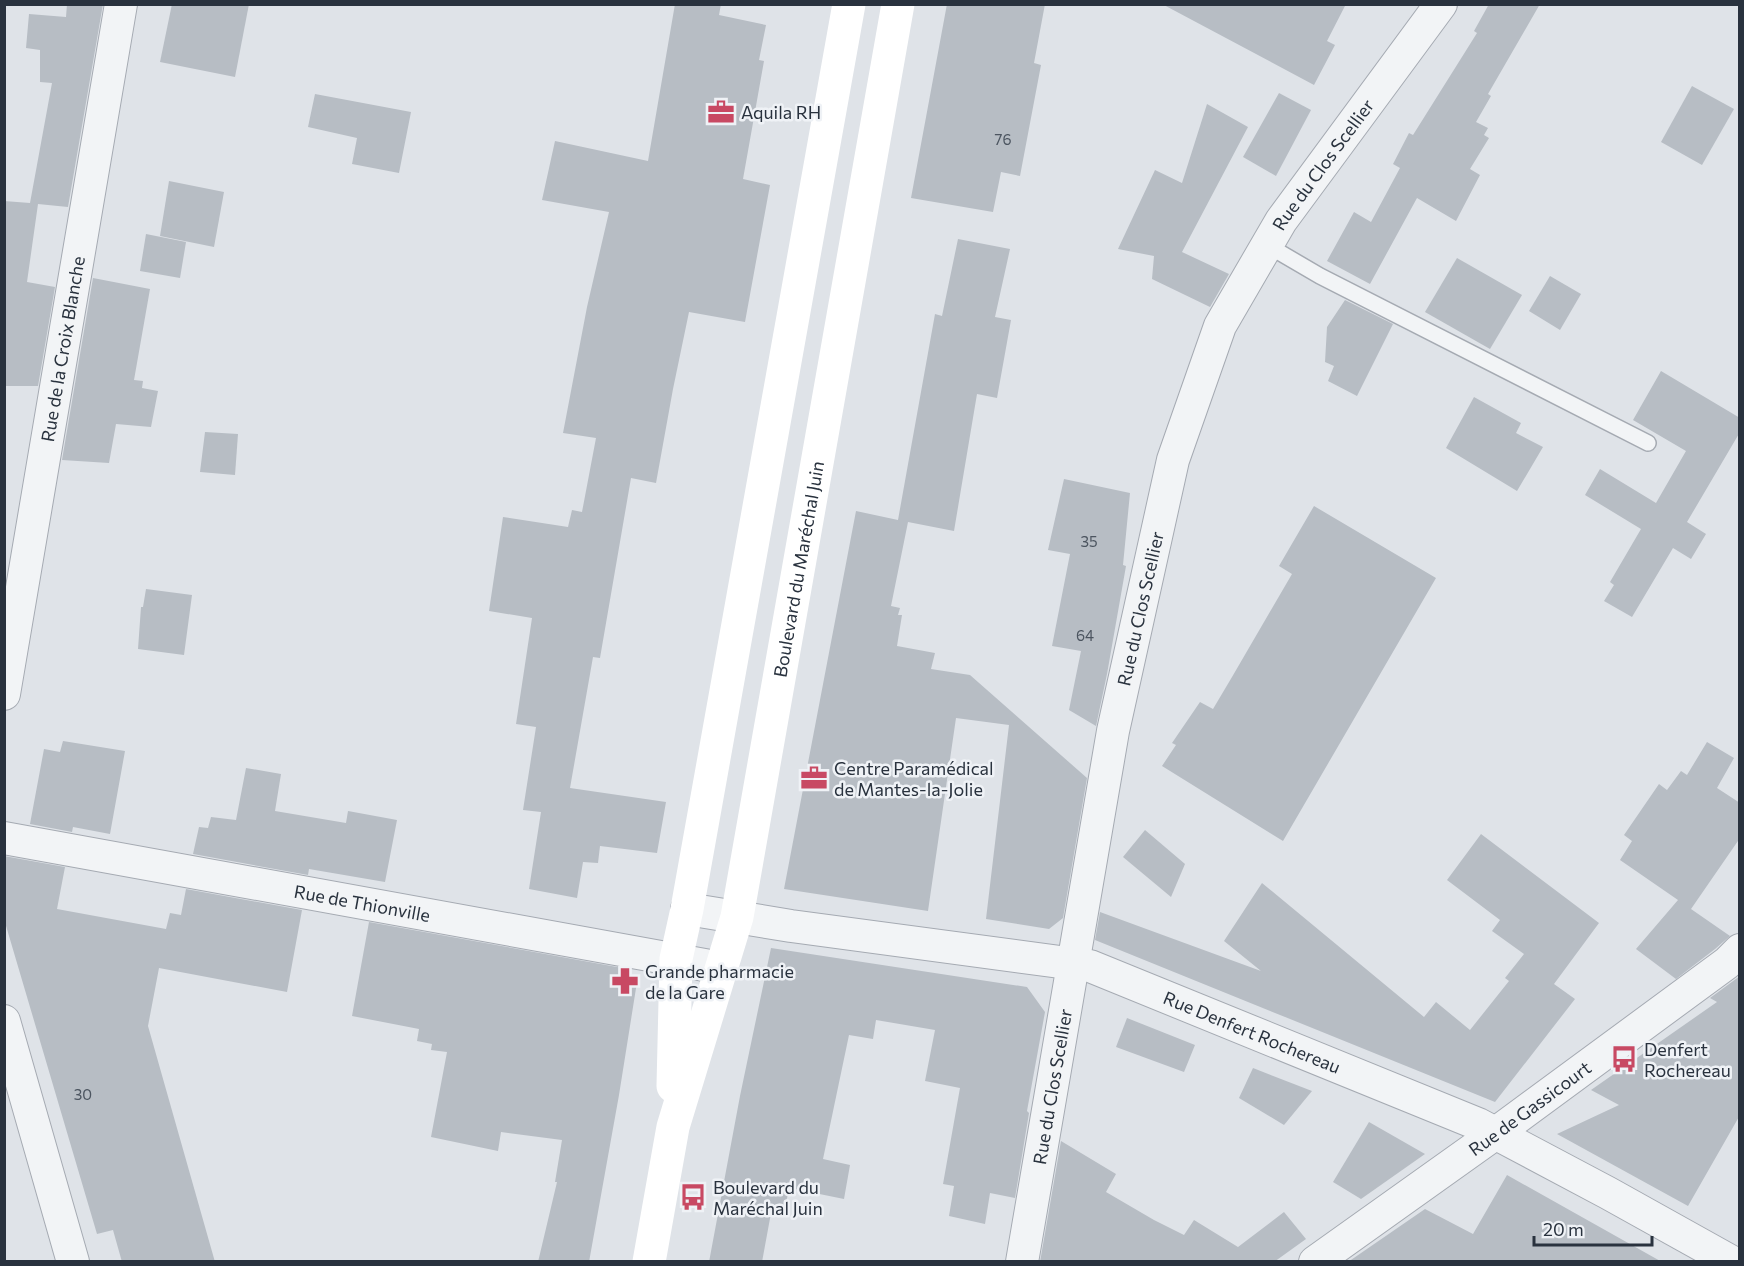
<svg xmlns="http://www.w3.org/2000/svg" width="1744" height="1266" font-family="Commissioner,sans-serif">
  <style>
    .building { fill: #b7bdc4 }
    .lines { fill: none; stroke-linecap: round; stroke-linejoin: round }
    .lane-casing { stroke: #a5aab2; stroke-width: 18 }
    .street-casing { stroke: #a5aab2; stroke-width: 34 }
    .lane { stroke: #f2f4f6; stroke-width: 15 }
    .street { stroke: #f2f4f6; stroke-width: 32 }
    .secondary { stroke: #fff; stroke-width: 33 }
    .labels { text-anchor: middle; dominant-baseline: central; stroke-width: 5; stroke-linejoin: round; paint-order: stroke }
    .number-label { font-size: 15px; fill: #4c5560 }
    .poi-label { font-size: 18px; fill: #29323e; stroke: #eff2f6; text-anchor: start }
    .street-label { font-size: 18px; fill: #29323e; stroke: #eff2f6 }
  </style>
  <rect width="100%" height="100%" fill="#dfe3e8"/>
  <g class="building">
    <polygon points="67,4 103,4 68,207 38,204 27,282 55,287 38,386 4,386 4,201 30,203 52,83 40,82 40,50 26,48 29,14 66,17"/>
    <polygon points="172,4 249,4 235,77 160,62"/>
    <polygon points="675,4 721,4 719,15 766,25 759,60 764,61 743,179 770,185 745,322 689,312 673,389 656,483 631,478 600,658 593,657 570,788 666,802 657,853 600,846 598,863 583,862 577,898 529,889 541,812 523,810 536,727 516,724 532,618 489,611 503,517 568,527 572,510 582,512 596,438 563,433 587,307 609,212 542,200 555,141 648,161"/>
    <polygon points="947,4 1045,4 1034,63 1041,65 1020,176 1001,172 993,212 911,198"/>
    <polygon points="1162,4 1346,4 1327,41 1335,45 1314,85"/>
    <polygon points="1489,4 1540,4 1488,94 1491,96 1476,122 1488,128 1484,135 1489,138 1470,169 1480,175 1456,221 1417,198 1370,284 1327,261 1354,212 1371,222 1400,168 1393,164 1409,133 1413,135 1477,33 1474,31"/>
    <polygon points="1692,86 1734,109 1702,165 1661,142"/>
    <polygon points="1279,93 1311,110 1276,176 1243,157"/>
    <polygon points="315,94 411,112 399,173 352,164 357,138 308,127"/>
    <polygon points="1207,104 1248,127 1182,252 1229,274 1210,307 1152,279 1154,256 1118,249 1155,170 1182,183"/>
    <polygon points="169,181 224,192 214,247 160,236"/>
    <polygon points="146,234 186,242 180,278 140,271"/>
    <polygon points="958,239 1010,249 995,317 1011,320 997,398 977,394 954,531 908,522 891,606 900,608 898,615 902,615 897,646 935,653 931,669 970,675 1087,778 1063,918 1049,929 986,919 1009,725 956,718 928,911 784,889 856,511 898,520 935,314 942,316"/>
    <polygon points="1457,258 1522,295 1490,349 1425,312"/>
    <polygon points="1550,276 1581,294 1560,330 1529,311"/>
    <polygon points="93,278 150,289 134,380 143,381 142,388 158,391 151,427 116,424 109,463 62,460"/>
    <polygon points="1345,300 1393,324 1357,396 1328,381 1334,366 1325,362 1327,327"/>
    <polygon points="1661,371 1740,418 1740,432 1687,522 1706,534 1691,559 1673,548 1632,617 1604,601 1614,585 1610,582 1641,529 1585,495 1600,469 1656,503 1686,451 1633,420"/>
    <polygon points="1474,397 1521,423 1516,433 1543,447 1517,491 1446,448"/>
    <polygon points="205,432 238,434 235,475 200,472"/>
    <polygon points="1064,479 1130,493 1123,565 1126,566 1107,674 1096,726 1069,710 1081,651 1052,646 1070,554 1048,550"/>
    <polygon points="1314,506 1436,578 1283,841 1162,766 1176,745 1172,743 1200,702 1213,709 1232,677 1292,574 1279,566"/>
    <polygon points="146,589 192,595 184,655 138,649 141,607 143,607"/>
    <polygon points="63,741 125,751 110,834 73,827 72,832 30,824 44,749 60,752"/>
    <polygon points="1707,742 1734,758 1717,788 1740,803 1740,838 1691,909 1730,936 1715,949 1676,979 1636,949 1678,900 1620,860 1632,841 1624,835 1659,784 1667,790 1681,771 1687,775"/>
    <polygon points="246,768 281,774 275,811 346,823 348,811 397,820 385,882 309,869 308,875 193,854 199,827 208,828 211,817 236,820"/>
    <polygon points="1145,830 1185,864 1171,897 1123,857"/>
    <polygon points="1481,834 1599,923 1554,984 1575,999 1495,1102 1095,940 1100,912 1261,971 1224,941 1262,883 1424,1017 1436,1002 1470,1030 1509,981 1505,978 1524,954 1492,931 1500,920 1447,880"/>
    <polygon points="4,856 65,867 57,909 166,929 170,913 181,915 186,889 302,910 287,992 159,968 148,1026 215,1262 122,1262 113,1230 97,1234 4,919"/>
    <polygon points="369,922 628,969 637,982 619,1095 589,1262 538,1262 557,1182 555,1182 562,1140 501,1132 498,1151 431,1137 447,1052 431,1050 432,1044 417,1041 419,1029 352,1016"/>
    <polygon points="771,948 1027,987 1045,1012 1027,1111 1029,1113 1015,1198 990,1193 985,1224 949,1216 954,1186 943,1184 960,1088 925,1081 935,1030 876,1020 873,1039 849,1035 823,1159 850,1165 844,1199 790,1188 782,1215 771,1213 762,1262 709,1262 740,1096"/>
    <polygon points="1740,976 1740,1115 1688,1206 1557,1134 1619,1105 1591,1090 1717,1002 1710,998"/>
    <polygon points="1127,1018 1195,1045 1184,1072 1116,1047"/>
    <polygon points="1253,1068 1312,1091 1284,1125 1239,1098"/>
    <polygon points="1369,1122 1425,1154 1361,1199 1333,1182"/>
    <polygon points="1061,1141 1116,1174 1106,1192 1154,1220 1184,1235 1194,1220 1238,1247 1284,1212 1306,1239 1274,1262 1040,1262"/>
    <polygon points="1507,1175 1662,1262 1348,1262 1425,1209 1473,1234"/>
  </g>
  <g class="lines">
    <defs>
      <polyline id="lane" points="1267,245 1320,276 1648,443"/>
      <g id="street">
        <path id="s1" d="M4,694L121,4"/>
        <path id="s2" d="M4,838L721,968"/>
        <path id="s3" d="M687,909L791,926L1090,966L1478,1124L1608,1193L1732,1262"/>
        <polyline points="4,1021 73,1262"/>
        <path id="s4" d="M1022,1262L1113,731L1173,460L1220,326L1281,221L1441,4"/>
        <path id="s5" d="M1315,1262L1496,1133L1727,963L1740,950"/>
      </g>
    </defs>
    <use href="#lane" class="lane-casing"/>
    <use href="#street" class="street-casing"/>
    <use href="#lane" class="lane"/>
    <use href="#street" class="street"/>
    <g class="secondary">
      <polyline points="673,1086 676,959 687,909 849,4"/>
      <path id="s6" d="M649,1262L673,1127L737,917L898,4"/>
    </g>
  </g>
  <defs>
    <symbol id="office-bare" viewBox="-9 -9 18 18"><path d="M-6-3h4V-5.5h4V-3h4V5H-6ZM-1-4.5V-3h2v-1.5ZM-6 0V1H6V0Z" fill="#c84963" stroke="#eff2f6" stroke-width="2.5" paint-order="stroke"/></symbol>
    <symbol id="pharmacy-bare" viewBox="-9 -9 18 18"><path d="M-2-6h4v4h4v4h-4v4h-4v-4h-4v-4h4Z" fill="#c84963" stroke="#eff2f6" stroke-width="2.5" paint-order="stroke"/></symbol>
    <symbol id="bus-bare" viewBox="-9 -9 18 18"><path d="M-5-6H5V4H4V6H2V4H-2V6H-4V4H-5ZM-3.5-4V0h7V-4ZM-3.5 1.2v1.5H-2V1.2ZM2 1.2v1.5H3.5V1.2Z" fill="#c84963" stroke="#eff2f6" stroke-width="2.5" paint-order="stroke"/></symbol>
  </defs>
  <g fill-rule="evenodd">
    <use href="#office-bare" x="702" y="93" width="38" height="38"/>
    <use href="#office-bare" x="795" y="759" width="38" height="38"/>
    <use href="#pharmacy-bare" x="606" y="962" width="38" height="38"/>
    <use href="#bus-bare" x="1605" y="1040" width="38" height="38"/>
    <use href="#bus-bare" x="674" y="1178" width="38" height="38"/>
  </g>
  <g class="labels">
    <g class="number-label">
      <text x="1003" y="139">76</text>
      <text x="1089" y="541">35</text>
      <text x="1085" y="635">64</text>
      <text x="83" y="1094">30</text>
    </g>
    <g class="poi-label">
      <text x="741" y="112">Aquila RH</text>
      <text x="834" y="768">Centre Paramédical<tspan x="834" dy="21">de Mantes-la-Jolie</tspan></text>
      <text x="645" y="971">Grande pharmacie<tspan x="645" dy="21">de la Gare</tspan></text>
      <text x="1644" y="1049">Denfert<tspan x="1644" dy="21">Rochereau</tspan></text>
      <text x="713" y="1187">Boulevard du<tspan x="713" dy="21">Maréchal Juin</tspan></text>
    </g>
    <g class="street-label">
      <text stroke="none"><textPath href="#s4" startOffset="1150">Rue du Clos Scellier</textPath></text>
      <text stroke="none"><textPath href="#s1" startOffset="350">Rue de la Croix Blanche</textPath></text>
      <text stroke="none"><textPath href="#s6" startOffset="710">Boulevard du Maréchal Juin</textPath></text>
      <text stroke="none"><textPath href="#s4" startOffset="664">Rue du Clos Scellier</textPath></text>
      <text stroke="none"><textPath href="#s2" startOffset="364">Rue de Thionville</textPath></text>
      <text stroke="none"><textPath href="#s3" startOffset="582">Rue Denfert Rochereau</textPath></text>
      <text stroke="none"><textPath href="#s4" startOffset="178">Rue du Clos Scellier</textPath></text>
      <text stroke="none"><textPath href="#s5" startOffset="264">Rue de Gassicourt</textPath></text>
    </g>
  </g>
  <rect width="1744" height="1266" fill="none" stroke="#29323e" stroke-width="12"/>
  <path d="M1534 1236v9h118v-9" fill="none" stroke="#29323e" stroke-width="3"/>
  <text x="1543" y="1236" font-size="18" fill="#29323e" stroke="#eff2f6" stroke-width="4.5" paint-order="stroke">20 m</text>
</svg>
